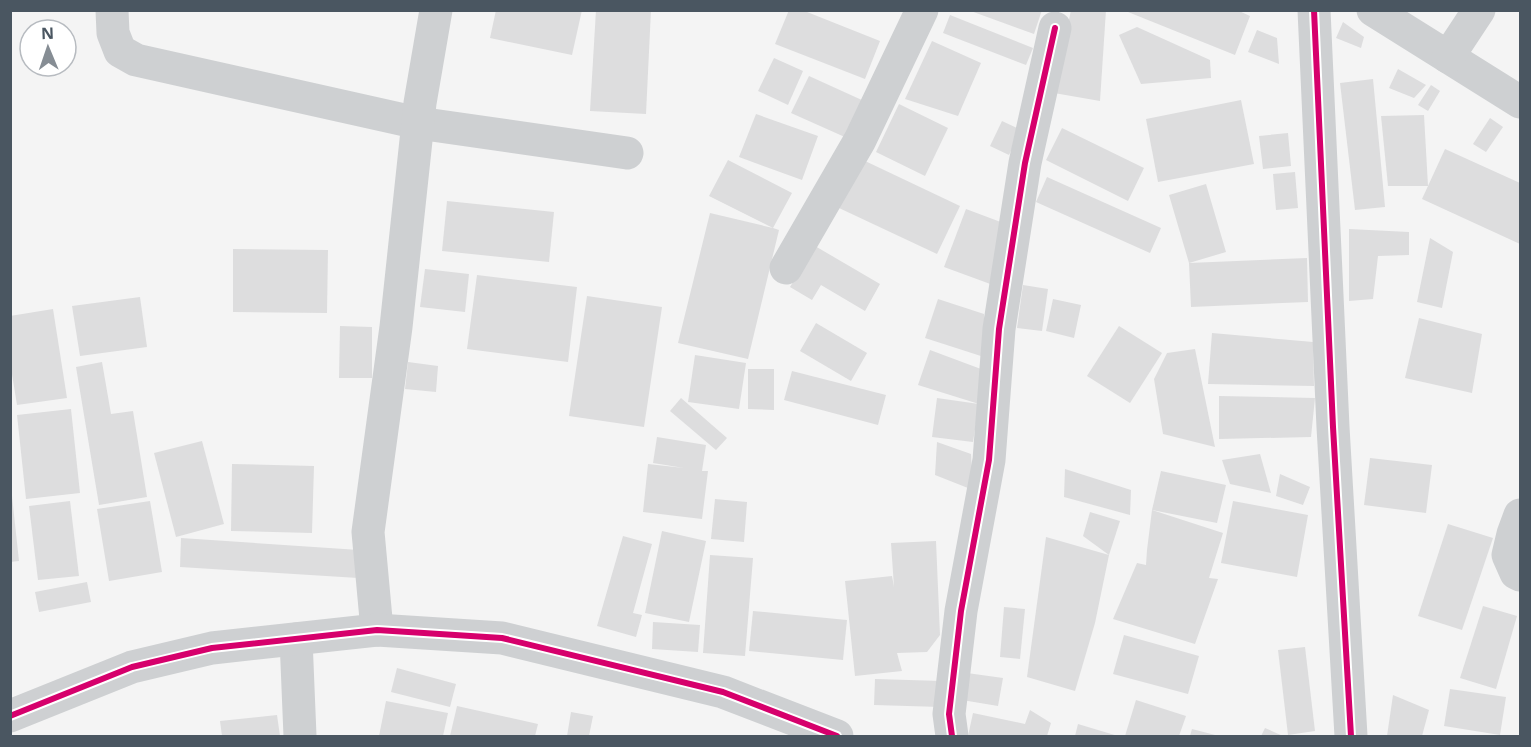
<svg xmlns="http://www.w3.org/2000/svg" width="1531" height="747" font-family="'Open Sans',sans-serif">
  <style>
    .building { fill: #ddddde }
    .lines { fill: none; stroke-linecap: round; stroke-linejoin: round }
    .minor { stroke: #ced0d2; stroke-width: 33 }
    .cycleway-casing { stroke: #fff; stroke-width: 10 }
    .cycleway { stroke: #d6006c; stroke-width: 6 }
  </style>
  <rect width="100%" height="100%" fill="#f4f4f4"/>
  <g class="building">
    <polygon points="496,10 582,10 572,55 490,38"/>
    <polygon points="596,10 651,10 646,114 590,111"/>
    <polygon points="789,10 802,10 880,41 865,79 775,44"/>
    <polygon points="968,10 1042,10 1034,34"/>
    <polygon points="1071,10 1106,10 1100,101 1054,93"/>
    <polygon points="1123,10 1237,10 1250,16 1235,55"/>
    <polygon points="950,15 1033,48 1026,65 943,33"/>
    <polygon points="1343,22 1364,37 1361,48 1336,38"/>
    <polygon points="1137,27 1210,60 1211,78 1141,84 1119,35"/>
    <polygon points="1257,30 1277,38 1279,64 1248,52"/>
    <polygon points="932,41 981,63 958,116 905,99"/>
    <polygon points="774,58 803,71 788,105 758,91"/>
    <polygon points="1398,69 1426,85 1414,98 1389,88"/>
    <polygon points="809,76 864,101 847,138 791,113"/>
    <polygon points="1373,79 1385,207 1355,210 1340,83"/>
    <polygon points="1431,85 1440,91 1428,111 1418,105"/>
    <polygon points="1241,100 1254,164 1158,182 1146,119"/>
    <polygon points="899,104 948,128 925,176 876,152"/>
    <polygon points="756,114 818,136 802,180 739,157"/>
    <polygon points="1424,115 1428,186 1388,186 1381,116"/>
    <polygon points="1490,118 1503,127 1486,152 1473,144"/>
    <polygon points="1002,121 1021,130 1009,155 990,146"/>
    <polygon points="1062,128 1144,168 1128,201 1046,160"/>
    <polygon points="1288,133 1291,166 1263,169 1259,136"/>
    <polygon points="1445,149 1520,183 1520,244 1422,199"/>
    <polygon points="728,160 792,193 773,228 779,230 748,359 678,343 710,213 773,228 709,196"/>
    <polygon points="863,160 960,206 937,254 839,208"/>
    <polygon points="1295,172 1298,208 1276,210 1273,174"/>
    <polygon points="1047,177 1161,228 1150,253 1036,202"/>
    <polygon points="1206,184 1226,252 1189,263 1307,258 1308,302 1191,307 1189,263 1169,195"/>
    <polygon points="447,201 554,212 549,262 442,251"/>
    <polygon points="966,209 1006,224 993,285 944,267"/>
    <polygon points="1349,229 1409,232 1409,255 1378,256 1373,299 1349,301"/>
    <polygon points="1430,238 1453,252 1442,308 1417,302"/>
    <polygon points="815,246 880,284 865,311 821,285 812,300 790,287"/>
    <polygon points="233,249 328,250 327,313 233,312"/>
    <polygon points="425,269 469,274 465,312 420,307"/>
    <polygon points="477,275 577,287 568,362 467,349"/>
    <polygon points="1023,285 1048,289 1042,331 1017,328"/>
    <polygon points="587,296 662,307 644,427 569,416"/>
    <polygon points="140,297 147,347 80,356 72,306"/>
    <polygon points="938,299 984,314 984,357 925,338"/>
    <polygon points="1053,299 1081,305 1074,338 1046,331"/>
    <polygon points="53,309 67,398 17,405 10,362 10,316"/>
    <polygon points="1419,318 1482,334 1472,393 1405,378"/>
    <polygon points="816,323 867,353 851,381 800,351"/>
    <polygon points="340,326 372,327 372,378 339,378"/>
    <polygon points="1119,326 1162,353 1130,403 1087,376"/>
    <polygon points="1212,333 1313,342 1314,386 1208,384"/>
    <polygon points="1195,349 1215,447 1163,434 1154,379 1167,353"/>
    <polygon points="930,350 989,372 979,404 973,442 932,437 937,398 979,404 918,385"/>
    <polygon points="695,355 746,363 739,409 688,402"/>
    <polygon points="102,362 111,414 133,411 147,497 99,505 76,367"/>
    <polygon points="408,362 438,366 436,392 405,389"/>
    <polygon points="748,369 774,369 774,410 748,409"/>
    <polygon points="792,371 886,395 878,425 784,400"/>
    <polygon points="1219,396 1315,398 1311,437 1219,439"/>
    <polygon points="681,398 727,438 716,450 670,411"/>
    <polygon points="71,409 80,493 26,499 17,415"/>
    <polygon points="657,437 706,445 702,471 708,471 702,519 643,512 648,464 684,468 653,463"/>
    <polygon points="202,441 224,524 176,537 154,453"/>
    <polygon points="937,442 971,454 973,490 935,475"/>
    <polygon points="1260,454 1271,493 1230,484 1222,460"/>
    <polygon points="1370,458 1432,465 1426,513 1364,505"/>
    <polygon points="232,464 314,466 312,533 231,531"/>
    <polygon points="1065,469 1131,490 1130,515 1064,497"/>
    <polygon points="1161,471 1226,485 1217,523 1152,510"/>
    <polygon points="1280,474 1310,487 1303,505 1276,496"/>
    <polygon points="10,496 12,496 19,561 10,562"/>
    <polygon points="715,499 747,502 744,542 711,539"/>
    <polygon points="70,501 79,576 38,580 29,506"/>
    <polygon points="150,501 162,572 109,581 97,509"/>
    <polygon points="1233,501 1308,515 1297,577 1221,563"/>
    <polygon points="1152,510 1223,533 1209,578 1218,579 1195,644 1113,619 1137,563 1146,565 1147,550"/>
    <polygon points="1090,512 1120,521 1109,555 1083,536"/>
    <polygon points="1448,524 1493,538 1462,630 1418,616"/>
    <polygon points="662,531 706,541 689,622 645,613"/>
    <polygon points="623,536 652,544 633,613 642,615 636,637 597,626"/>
    <polygon points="1046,537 1109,555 1095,623 1075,691 1027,677"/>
    <polygon points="181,538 359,550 358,578 180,567"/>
    <polygon points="936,541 940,635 927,652 897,653 902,671 855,676 845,581 892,576 894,587 891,543"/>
    <polygon points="710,555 753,558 745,656 703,653"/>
    <polygon points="87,582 91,602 39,612 35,592"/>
    <polygon points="1483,606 1517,616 1496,689 1460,678"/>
    <polygon points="1004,607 1025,609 1020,659 1000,657"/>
    <polygon points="753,611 847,620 843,660 749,651"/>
    <polygon points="653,622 700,625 698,652 652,649"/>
    <polygon points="1124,635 1199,656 1188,694 1113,674"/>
    <polygon points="1305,647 1315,731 1288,735 1278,650"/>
    <polygon points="397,668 456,684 450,707 391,692"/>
    <polygon points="967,673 1003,678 998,706 962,700"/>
    <polygon points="875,679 942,681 941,707 874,705"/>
    <polygon points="1450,689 1506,697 1500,735 1444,726"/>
    <polygon points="1393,695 1429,710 1422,736 1387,736"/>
    <polygon points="1136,700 1186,716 1179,736 1125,736"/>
    <polygon points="386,701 448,713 443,736 379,736"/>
    <polygon points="457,706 538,724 535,736 450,736"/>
    <polygon points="1030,710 1051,723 1047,736 968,736 973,713 1025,724"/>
    <polygon points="571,712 593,716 589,736 567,736"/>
    <polygon points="277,715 280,736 222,736 220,721"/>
    <polygon points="1078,724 1118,736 1075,736"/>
    <polygon points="1265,728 1283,736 1261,736"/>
    <polygon points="1192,729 1219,736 1190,736"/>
  </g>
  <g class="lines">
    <g class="minor">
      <polyline points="112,10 113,33 120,51 136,60 418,123 627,153"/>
      <polyline points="1314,10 1333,427 1351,736"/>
      <polyline points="1373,10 1520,102"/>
      <polyline points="1448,57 1479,10"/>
      <polyline points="786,268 860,140 922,10"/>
      <polyline points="1520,515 1513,534 1508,555 1516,573 1520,575"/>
      <polyline points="377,630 368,532 396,327 420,103 436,10"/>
      <polyline points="296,639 300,736"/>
      <polyline points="10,716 132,667 212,648 377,630 502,638 723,692 837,736"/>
      <polyline points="952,736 949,714 961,611 989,460 999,329 1025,163 1055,28"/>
    </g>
    <defs>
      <g id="cycleway">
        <polyline points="1314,10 1333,427 1351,736"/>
        <polyline points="10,716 132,667 212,648 377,630 502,638 723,692 837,736"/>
        <polyline points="952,736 949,714 961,611 989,460 999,329 1025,163 1055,28"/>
      </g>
    </defs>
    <use href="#cycleway" class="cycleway-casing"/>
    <use href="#cycleway" class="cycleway"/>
  </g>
  <rect width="1531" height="747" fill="none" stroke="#4a5661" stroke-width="24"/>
  <g transform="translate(48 48) rotate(358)"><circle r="28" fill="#ffffff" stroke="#b7bbc0" stroke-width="1.5"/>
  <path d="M0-4.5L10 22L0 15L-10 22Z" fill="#868d94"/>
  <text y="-9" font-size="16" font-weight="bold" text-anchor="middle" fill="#4a5661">N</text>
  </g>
</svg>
